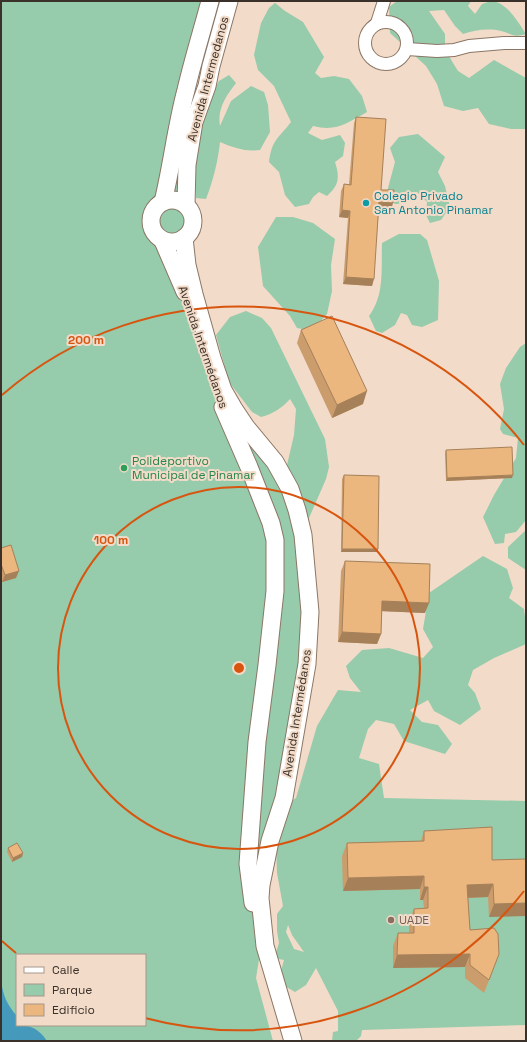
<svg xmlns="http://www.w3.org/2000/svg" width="527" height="1042" font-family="'Space Grotesk',sans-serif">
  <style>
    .green { fill: #96cbab; fill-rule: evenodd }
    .water { fill: #459abb }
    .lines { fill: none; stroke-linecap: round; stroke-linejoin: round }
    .minor-casing { stroke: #8b7665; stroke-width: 14 }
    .secondary-casing { stroke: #8b7665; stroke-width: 19 }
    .minor { stroke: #fff; stroke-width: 12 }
    .secondary { stroke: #fff; stroke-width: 17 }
    .wall { fill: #cb9d6d }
    .shaded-wall { fill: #a58059 }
    .building { fill: #ecb77f; stroke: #a58059 }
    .ring { fill: none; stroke: #d7550f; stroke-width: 2 }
    .culture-dot { fill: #0f9aa8; stroke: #f2dbc8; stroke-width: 1.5 }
    .leisure-dot { fill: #2e9e5b; stroke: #f2dbc8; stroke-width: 1.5 }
    .education-dot { fill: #8d6e63; stroke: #f2dbc8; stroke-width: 1.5 }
    .labels { text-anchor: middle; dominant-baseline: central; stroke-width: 4; stroke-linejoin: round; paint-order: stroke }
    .street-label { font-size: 12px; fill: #3a312a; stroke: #f2dbc8 }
    .culture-label { font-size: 12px; fill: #0d838f; stroke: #f2dbc8; text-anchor: start }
    .leisure-label { font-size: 12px; fill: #27864d; stroke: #f2dbc8; text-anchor: start }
    .education-label { font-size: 12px; fill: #785e54; stroke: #f2dbc8; text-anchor: start }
    .centre { fill: #d7550f; stroke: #f2dbc8; stroke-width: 2 }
    .ring-label { font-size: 12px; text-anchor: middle; font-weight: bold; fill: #d7550f; stroke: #f2dbc8; stroke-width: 4; stroke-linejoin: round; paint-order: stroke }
  </style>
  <rect width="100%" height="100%" fill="#f2dbc8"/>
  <g class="green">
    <path d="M1,1H210L174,141L181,202C192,212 195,217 190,233L216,381L285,479L287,465L294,435L296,409L290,399C282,408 273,414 261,417L252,412L229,382L216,335L230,317L246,311L262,318L271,328L325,439L329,467L326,479L309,518L303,524L310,612L277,840L293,800L296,798L317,726L338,690L361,692L350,678L346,666L362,650L389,648L423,658L433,647L423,629L429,593L483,556L507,569L513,588L509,598L524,609L526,625V644L494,658L473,670L468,685L475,693L481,709L460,725L434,711L428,700L410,710L422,722L438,725L452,744L445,754L404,741L394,724L376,720L368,729L359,758L379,764L384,798L526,801V1025L362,1030L361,1036L356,1041H332L333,1032L338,1031V1011L316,968L306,985L295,992L278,982L284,960L274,958L279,943L277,931V914L283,906L277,873L276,844L252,899L261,947L256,978L273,1041H1ZM288,925L292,935L304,952L294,949L286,932ZM17,955H145V1025H17Z"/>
    <path d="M397,1H471L468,6L475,14L482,4L491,1C507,2 518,22 526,34C513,38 513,34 501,31C489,28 474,30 463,34L455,26L444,10L429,11L445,34V49L453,63L458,71L469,78L494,60L526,78V129H511L489,124L478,108L463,111L444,106L437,84L426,66L390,33L389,7Z"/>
    <path d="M275,3L285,11L303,22L324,57L315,73L321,78L334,76L349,79L362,96L367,112C347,123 336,132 313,126L308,133L322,140L340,135L345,143L343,156L335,162C340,178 339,185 327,196L319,192L313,197L309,204L295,207L285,195L279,172L269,162C272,139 278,139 291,122L274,86L258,70L254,55L261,23L269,8Z"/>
    <path d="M229,75L236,83C226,96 217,109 220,126L231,101L251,86L264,92L268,105L270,132L260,150C246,152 234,148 220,142C218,161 213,181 206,199L196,198V163L200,140L198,130L214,89L219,81Z"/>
    <path d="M418,134L445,157L438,172L445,186L450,207L441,220L430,223L426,215L427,202L417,192L406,193L405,201C395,206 395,205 387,197L388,188L395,162L390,148L399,137Z"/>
    <polygon points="276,217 293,217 313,223 335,239 331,265 332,291 327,314 316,326 308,330 297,328 290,316 263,286 258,247"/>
    <path d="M399,234H420L427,240L439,281L438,320L422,327L412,325L407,315L401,313L395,325L382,333L376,331L369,316C385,295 381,268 382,243Z"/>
    <polygon points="526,343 526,520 516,532 505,534 504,543 495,544 483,517 494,495 516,458 518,438 503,434 500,429 504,409 500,384 506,368 520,347"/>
    <polygon points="526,530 526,570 508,558 508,547"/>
  </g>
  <path class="water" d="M1,981C3,995 7,1005 17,1016V1025C31,1025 39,1029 47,1041H1Z"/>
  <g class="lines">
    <defs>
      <g id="minor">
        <circle cx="386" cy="43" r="21"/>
        <polyline points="377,23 384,1"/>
        <polyline points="407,49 437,51 454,50 469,46 504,43 526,43"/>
      </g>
      <g id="secondary">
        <circle cx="172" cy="221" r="21"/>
        <path d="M163,202C172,165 176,127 186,90C193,60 202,31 210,1"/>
        <polyline points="186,205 187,165 194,122 207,86 211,66 229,1"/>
        <polyline points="184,238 187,265 194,294 212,358 223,390 234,409 246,427 275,462 290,489 297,510 303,535 310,612 307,664 284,798 270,841 261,885 260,898 265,946 293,1041"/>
        <polyline points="163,241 185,292"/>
        <polyline points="223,407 249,467 271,523 275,540 275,591 267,665 257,742 248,864 253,903"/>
      </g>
    </defs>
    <use href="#minor" class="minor-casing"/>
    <use href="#secondary" class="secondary-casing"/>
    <use href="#minor" class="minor"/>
    <use href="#secondary" class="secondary"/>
  </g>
  <g class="wall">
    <polygon points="356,117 381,190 391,210 379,209 372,286 343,284 348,218 339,217 341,191 344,184 349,184 354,123"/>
    <polygon points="301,330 363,404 332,418 297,343"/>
    <polygon points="446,450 512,478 446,481 445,453"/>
    <polygon points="344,475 377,552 341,552 342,479"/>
    <polygon points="1,548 16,578 2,582 1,579"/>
    <polygon points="345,561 425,613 382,611 381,634 377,644 338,642 341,571"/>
    <polygon points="424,831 492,860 526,859 489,917 488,897 468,898 470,930 494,967 484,993 465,978 465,967 393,968 393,946 398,933 409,933 409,921 414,909 424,908 423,900 420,900 420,889 343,891 342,856 347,843 421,841"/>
    <polygon points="8,848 23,853 22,857 12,862 7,852"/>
  </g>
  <g class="shaded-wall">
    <polygon points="379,202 393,203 391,210 377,209"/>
    <polygon points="342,210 350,211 348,218 339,217"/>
    <polygon points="346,277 374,279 372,286 343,284"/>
    <polygon points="367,391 363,404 332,418 337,405"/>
    <polygon points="513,475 512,478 446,481 447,478"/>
    <polygon points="342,549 378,549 377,552 341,552"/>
    <polygon points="19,571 16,578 2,582 5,575"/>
    <polygon points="382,601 429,603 425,613 378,611"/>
    <polygon points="342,632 381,634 377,644 338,642"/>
    <polygon points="23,853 22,857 12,862 13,858"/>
    <polygon points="424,876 420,889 343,891 348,878"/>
    <polygon points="493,884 488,897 462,898 467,885"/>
    <polygon points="424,887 428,887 423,900 420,900"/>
    <polygon points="526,903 526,916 489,917 494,904"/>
    <polygon points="470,954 465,967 393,968 397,955"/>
  </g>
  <g class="building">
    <polygon points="356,117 386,119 381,190 394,190 393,203 379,202 374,279 346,277 350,211 342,210 344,184 351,185"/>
    <polygon points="332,316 367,391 337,405 301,330"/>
    <polygon points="512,447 513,475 447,478 446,450"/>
    <polygon points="344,475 379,476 378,549 342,549"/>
    <polygon points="11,545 19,571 5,575 1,564 1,548"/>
    <polygon points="345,561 430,564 429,603 382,601 381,634 342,632"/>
    <polygon points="492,827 492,860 526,859 526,903 494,904 493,884 467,885 470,930 494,928 498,934 499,954 489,980 470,965 470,954 397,955 398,933 414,933 414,909 428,908 428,887 424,887 424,876 348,878 347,843 424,841 424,831"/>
    <polygon points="17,843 23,853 13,858 8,848"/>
  </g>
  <g class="ring">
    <circle cx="239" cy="668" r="181"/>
    <path d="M524 891A362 362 0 0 1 145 1018M16 953A362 362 0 0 1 2 941M2 395A362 362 0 0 1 524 445"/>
  </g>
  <circle class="culture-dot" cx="366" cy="203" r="4"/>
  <circle class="leisure-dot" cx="124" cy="468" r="4"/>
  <circle class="education-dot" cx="391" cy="920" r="4"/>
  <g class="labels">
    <g class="street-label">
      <text transform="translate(208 79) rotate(-75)">Avenida Intermedanos</text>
      <text transform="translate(203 347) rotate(71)">Avenida Intermédanos</text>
      <text transform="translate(297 713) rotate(-81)">Avenida Intermédanos</text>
    </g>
    <g class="culture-label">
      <text x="374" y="196">Colegio Privado<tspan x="374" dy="14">San Antonio Pinamar</tspan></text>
    </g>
    <g class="leisure-label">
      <text x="132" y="461">Polideportivo<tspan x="132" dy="14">Municipal de Pinamar</tspan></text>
    </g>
    <g class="education-label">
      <text x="399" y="920">UADE</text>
    </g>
  </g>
  <circle cx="239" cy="668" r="6" class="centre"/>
  <g class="ring-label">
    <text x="86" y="344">200 m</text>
    <text x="111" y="544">100 m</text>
  </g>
  <rect width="527" height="1042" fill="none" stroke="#3a312a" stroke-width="4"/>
  <rect x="16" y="954" width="130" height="72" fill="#f2dbc8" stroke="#a89789"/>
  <rect x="24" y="967" width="20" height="6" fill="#ffffff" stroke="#a89789"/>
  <text x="52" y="974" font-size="12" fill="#3a312a">Calle</text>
  <rect x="24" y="984" width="20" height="12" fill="#96cbab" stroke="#a89789"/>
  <text x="52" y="994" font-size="12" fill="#3a312a">Parque</text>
  <rect x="24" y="1004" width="20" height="12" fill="#ecb77f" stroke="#a89789"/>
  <text x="52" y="1014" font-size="12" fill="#3a312a">Edificio</text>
</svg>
